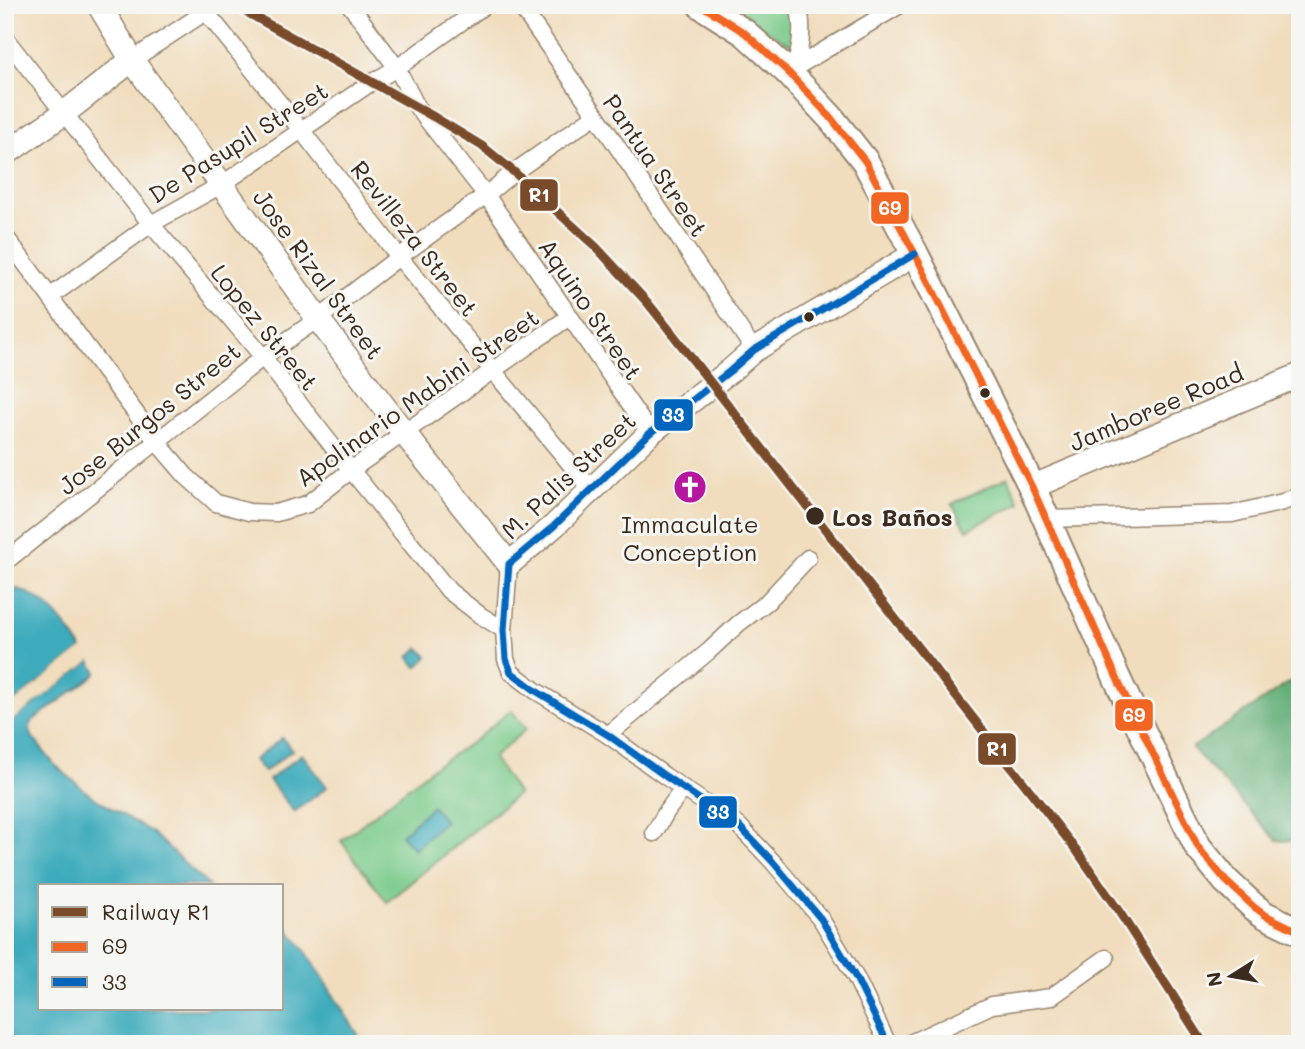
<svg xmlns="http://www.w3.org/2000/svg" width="1305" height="1049" font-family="Mali,sans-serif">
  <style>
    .green { fill: #7bcb8c; stroke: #5b7a55; stroke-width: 2 }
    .forest { fill: #64af78; stroke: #506c4b; stroke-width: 2 }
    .water { fill: #3dabbc; stroke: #3c6a6d; stroke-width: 2 }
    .pier { fill: #f1ddbd }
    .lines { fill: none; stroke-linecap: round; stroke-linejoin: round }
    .street-casing { stroke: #96846e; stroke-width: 19 }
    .secondary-casing { stroke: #96846e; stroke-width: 26 }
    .primary-casing { stroke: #96846e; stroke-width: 30 }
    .street { stroke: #fff; stroke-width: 16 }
    .secondary { stroke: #fff; stroke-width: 23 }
    .primary { stroke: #fff; stroke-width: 26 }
    .bus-1-casing { stroke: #f6f6f2; stroke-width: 12 }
    .bus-2-casing { stroke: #f6f6f2; stroke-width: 12 }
    .bus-1 { stroke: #f26522; stroke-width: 7 }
    .bus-2 { stroke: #0065bd; stroke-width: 7 }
    .rail-1-casing { stroke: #f6f6f2; stroke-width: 14 }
    .rail-1 { stroke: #7a4b2a; stroke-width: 9 }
    .bus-dot { fill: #3b2a1e; stroke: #f6f6f2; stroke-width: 2.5 }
    .labels { text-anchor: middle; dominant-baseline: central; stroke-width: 6; stroke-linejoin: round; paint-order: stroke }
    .street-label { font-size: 24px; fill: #3b2a1e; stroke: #f6f6f2 }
    .stop-label { font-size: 24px; font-weight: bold; fill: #3b2a1e; stroke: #f6f6f2; text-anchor: start }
    .poi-label { font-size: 24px; fill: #3b2a1e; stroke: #f6f6f2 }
    .line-badge { stroke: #f6f6f2; stroke-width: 2.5 }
    .badge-label { font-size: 19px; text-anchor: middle; font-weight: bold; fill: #fff }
  </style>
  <rect width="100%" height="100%" fill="#f6f6f2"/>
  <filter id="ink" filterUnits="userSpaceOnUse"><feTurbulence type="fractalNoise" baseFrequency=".0143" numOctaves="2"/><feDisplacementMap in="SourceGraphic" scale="14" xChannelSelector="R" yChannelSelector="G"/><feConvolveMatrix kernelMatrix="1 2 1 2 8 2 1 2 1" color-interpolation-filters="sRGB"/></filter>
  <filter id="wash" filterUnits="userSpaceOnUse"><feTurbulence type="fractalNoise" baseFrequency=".00686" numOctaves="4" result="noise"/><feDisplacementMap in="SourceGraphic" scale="28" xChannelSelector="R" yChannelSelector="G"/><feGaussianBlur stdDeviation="1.57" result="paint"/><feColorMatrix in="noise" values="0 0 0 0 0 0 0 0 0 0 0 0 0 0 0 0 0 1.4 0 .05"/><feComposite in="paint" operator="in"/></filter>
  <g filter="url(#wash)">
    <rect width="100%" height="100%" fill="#f1ddbd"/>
    <g class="green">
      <polygon points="724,5 805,5 793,46"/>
      <polygon points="1008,477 1020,503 967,530 952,504"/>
      <polygon points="511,710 526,729 493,758 518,794 387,902 341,841 431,769 475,740"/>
    </g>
    <polygon class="forest" points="1300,675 1300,840 1277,841 1192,748"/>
    <g class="water">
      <path d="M5,586C42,592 63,619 82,649L5,709Z"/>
      <polygon points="419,648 428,657 417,667 409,657"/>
      <polygon points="90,661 97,672 95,675 32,721 30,727 30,734 54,764 90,795 151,832 209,886 40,886 40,1009 282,1009 282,921 305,950 364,1044 5,1044 5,726"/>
      <polygon points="282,738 292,750 264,772 254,760"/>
      <polygon points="302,754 327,787 294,812 269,780"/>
      <polygon points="432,806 445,821 414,849 401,835"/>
    </g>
    <g class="pier">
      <polygon points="82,649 84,652 5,712 5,709"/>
      <polygon points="88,658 90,661 5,726 5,721"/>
    </g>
  </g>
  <g filter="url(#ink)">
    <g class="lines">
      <defs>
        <g id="street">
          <polyline points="350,5 397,68 417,107 486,195 650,433"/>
          <polyline points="520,5 596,115 754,350"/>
          <polyline points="206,12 302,131 399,257 591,489"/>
          <polyline points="5,38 151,224 263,357 351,470 449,591 480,615 504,630"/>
          <polyline points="132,60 216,5"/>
          <path d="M795,68C801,46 804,27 798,5"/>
          <polyline points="788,72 900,5"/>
          <polyline points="5,236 157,442 186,476 216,503 249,512 276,513 308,504 351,470 569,317"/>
          <polyline points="51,296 151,224 221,185 369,84 397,68 485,5"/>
          <polyline points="1046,519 1232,514 1283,502 1300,495"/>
          <polyline points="5,562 263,357 318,319 399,257 486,195 514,172 596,115"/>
          <polyline points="509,564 504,630 506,659 511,672 536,691 608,735 665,776 739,826 773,862 821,919 856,978 888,1044"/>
          <polyline points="608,735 709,651 738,624 767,602 808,558"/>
          <polyline points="654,833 667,811 683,789"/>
          <polyline points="908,1044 992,1005 1051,997 1106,958"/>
        </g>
        <g id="secondary">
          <polyline points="99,5 132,60 318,319 404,433 509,564 554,526 650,433 730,371 754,350 915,254"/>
          <polyline points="5,154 63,114 132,60"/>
          <polyline points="1032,487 1300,375"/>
        </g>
        <polyline id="primary" points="701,5 745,33 788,72 831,118 865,161 915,254 1032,487 1120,685 1198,847 1226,881 1254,907 1265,915 1300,932"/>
      </defs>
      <use href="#street" class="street-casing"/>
      <use href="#secondary" class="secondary-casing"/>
      <use href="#primary" class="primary-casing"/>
      <use href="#street" class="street"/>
      <use href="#secondary" class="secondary"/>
      <use href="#primary" class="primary"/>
      <defs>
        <polyline id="bus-1" points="701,5 745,33 788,72 831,118 865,161 915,254 1032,487 1120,685 1198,847 1226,881 1254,907 1265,915 1300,932"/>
        <polyline id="bus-2" points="888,1044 856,978 821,919 773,862 739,826 665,776 608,735 536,691 511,672 506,659 504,630 509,564 554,526 650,433 730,371 754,350 915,254"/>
      </defs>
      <use href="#bus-1" class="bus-1-casing"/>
      <use href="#bus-2" class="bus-2-casing"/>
      <use href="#bus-1" class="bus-1"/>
      <use href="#bus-2" class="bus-2"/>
      <defs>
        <polyline id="rail-1" points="234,5 434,117 482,146 514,172 596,247 647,302 671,332 1077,851 1120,913 1204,1044"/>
      </defs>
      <use href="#rail-1" class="rail-1-casing"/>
      <use href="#rail-1" class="rail-1"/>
    </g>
  </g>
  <defs>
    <symbol id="church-disc" viewBox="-11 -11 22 22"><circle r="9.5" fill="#b5179e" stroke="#f6f6f2"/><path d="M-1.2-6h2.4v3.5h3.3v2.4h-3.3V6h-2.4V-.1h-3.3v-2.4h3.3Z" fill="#fff"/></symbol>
  </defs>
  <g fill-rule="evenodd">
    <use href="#church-disc" x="671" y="468" width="38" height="38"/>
  </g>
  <g class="bus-dot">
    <circle cx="809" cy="317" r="6"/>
    <circle cx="985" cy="393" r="6"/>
    <circle cx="815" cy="516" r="10"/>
  </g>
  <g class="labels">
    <g class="street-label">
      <text transform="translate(238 142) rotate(-32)">De Pasupil Street</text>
      <text transform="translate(656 165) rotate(56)">Pantua Street</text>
      <text transform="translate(415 238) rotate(52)">Revilleza Street</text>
      <text transform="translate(319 274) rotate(54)">Jose Rizal Street</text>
      <text transform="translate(591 309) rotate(56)">Aquino Street</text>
      <text transform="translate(265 327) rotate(51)">Lopez Street</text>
      <text transform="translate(417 397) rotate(-35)">Apolinario Mabini Street</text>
      <text transform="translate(1156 407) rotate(-23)">Jamboree Road</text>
      <text transform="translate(149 418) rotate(-39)">Jose Burgos Street</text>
      <text transform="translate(568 475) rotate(-43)">M. Palis Street</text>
    </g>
    <g class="stop-label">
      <text x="832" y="516">Los Baños</text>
    </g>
    <g class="poi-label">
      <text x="690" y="523">Immaculate<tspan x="690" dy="28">Conception</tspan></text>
    </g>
  </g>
  <g class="line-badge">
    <rect x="519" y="178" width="40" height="34" rx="7" fill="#7a4b2a"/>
    <rect x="870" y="191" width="40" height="34" rx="7" fill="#f26522"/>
    <rect x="653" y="398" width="41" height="34" rx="7" fill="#0065bd"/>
    <rect x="1114" y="698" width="40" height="34" rx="7" fill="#f26522"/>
    <rect x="977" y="732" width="40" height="34" rx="7" fill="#7a4b2a"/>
    <rect x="698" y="795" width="40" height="34" rx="7" fill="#0065bd"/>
  </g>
  <g class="badge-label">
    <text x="539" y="202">R1</text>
    <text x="890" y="215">69</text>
    <text x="673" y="422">33</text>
    <text x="1134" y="722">69</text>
    <text x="997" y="756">R1</text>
    <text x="718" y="819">33</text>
  </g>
  <rect width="1305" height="1049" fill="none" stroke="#f6f6f2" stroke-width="28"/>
  <rect x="38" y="884" width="245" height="126" fill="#f6f6f2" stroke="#aba49d" stroke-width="2"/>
  <rect x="52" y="907" width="35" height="10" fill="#7a4b2a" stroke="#aba49d" stroke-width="2"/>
  <text x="102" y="920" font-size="21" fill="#3b2a1e">Railway R1</text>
  <rect x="52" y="942" width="35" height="10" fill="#f26522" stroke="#aba49d" stroke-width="2"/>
  <text x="102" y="954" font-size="21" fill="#3b2a1e">69</text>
  <rect x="52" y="977" width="35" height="10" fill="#0065bd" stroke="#aba49d" stroke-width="2"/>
  <text x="102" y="990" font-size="21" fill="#3b2a1e">33</text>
  <g transform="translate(1231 976) rotate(259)" stroke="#f6f6f2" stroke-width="5" paint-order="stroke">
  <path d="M0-5L12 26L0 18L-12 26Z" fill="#3b2a1e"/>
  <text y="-10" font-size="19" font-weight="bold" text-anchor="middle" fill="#3b2a1e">N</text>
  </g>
</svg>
